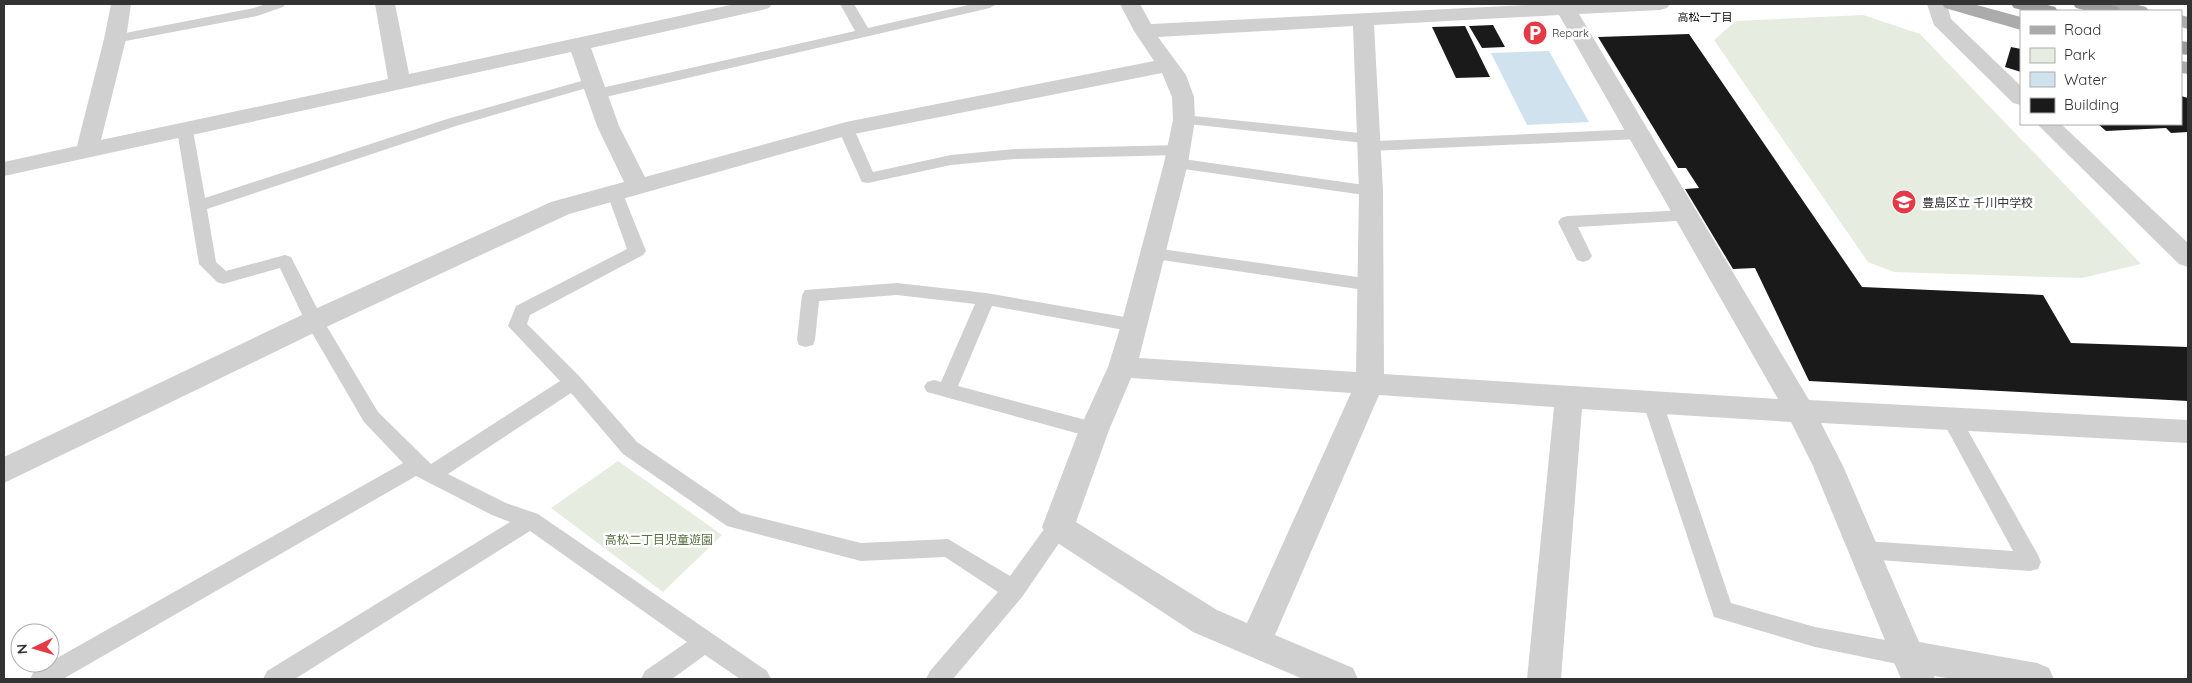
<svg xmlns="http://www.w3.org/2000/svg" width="2192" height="683" font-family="Quicksand,'Noto Sans JP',sans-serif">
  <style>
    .green { fill: #e6ecdf }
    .water { fill: #cfe2ee }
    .building { fill: #1a1a1a }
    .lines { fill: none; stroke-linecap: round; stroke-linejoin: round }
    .service { fill: #d0d0d0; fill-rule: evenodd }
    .minor { fill: #d0d0d0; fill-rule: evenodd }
    .primary { fill: #ababab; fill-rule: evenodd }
    .motorway { fill: #9a9a9a; fill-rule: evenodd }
    .labels { text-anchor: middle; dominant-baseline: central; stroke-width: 5; stroke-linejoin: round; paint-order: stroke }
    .far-neighbourhood-label { font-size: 11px; fill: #000; stroke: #fff }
    .far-poi-label { font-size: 11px; fill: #333; stroke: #fff; text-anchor: start }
    .poi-label { font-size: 12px; fill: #333; stroke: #fff; text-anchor: start }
    .park-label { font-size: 12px; fill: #56703f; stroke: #fff }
  </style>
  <rect width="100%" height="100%" fill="#fff"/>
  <g class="green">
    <polygon points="1863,15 1920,34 2141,264 2082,278 1894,272 1868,262 1714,40 1736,21"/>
    <polygon points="618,461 722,535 663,592 551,508"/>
  </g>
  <polygon class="water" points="1549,51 1589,122 1527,125 1491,53"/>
  <g class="building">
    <polygon points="1493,25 1505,47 1482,48 1469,26"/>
    <polygon points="1465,26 1490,77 1456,78 1432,27"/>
    <polygon points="1689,34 1862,287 2043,295 2071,343 2188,347 2188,401 1809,381 1755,268 1733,269 1685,189 1699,188 1686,168 1678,168 1598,37"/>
    <polygon points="2011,47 2021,49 2021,72 2005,67"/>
    <polygon points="2181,96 2188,98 2188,132 2171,133 2166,128 2106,131 2098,124 2181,124"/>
  </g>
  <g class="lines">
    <g class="service">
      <polygon points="266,4 285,4 283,7 257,16 115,43 108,39 115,35 254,8"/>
      <polygon points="840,4 854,4 868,28 973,4 997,4 990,8 597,99 589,94 597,89 855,31"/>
      <polygon points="592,78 599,82 597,85 459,125 207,209 216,262 226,271 285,255 291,257 323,320 378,412 431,464 560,381 508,326 516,306 627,249 607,193 609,189 621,189 646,251 643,255 530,315 527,324 580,377 637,442 741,513 861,543 948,539 1010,576 1050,521 1058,518 1066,521 1069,527 1066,533 1022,597 953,679 926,679 930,671 998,592 945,557 861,561 727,526 623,454 571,393 448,474 506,503 538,514 767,671 771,679 740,679 705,655 672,679 641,679 645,671 687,642 530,531 295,679 263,679 267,671 510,522 492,515 416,476 63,679 30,679 34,671 403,463 364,422 305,321 280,268 223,284 217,282 199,264 177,130 179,127 191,127 193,130 205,198 447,119"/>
      <polygon points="1184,115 1370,134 1376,136 1377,141 1639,129 1647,134 1639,139 1370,151 1364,149 1362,146 1364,143 1179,123 1176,120 1179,117"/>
      <polygon points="846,124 854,129 873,172 951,155 1015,149 1179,145 1187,150 1179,155 1015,159 951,165 868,183 862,182 860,178 838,129"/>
      <polygon points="1176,158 1371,186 1377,187 1379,191 1377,195 1371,196 1170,167 1168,163 1170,159"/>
      <polygon points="1686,210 1692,212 1694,216 1692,220 1578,227 1592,256 1589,260 1583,262 1577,260 1558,222 1561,218 1567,216"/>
      <polygon points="1154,248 1371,279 1377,281 1380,285 1377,289 1371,291 1148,258 1145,254 1148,250"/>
      <polygon points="897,283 986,293 1142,320 1144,325 1142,330 1135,332 992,306 958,386 1101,424 1104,430 1101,436 1094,438 927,392 924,387 927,382 934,380 941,382 975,304 897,295 819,301 815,340 813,345 806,347 799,345 797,340 802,295 805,290"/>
      <polygon points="1653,395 1660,398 1663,403 1731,603 1815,627 1907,644 1915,648 1919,655 1915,662 1907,666 1815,647 1714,617 1643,403 1646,398"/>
      <polygon points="1951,410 1958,413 2038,555 2041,562 2038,569 2030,571 1865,559 1857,557 1854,550 1857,543 1865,541 2013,551 1941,418 1944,413"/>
    </g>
    <g class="minor">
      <path d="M111,4H131L126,39L101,140L388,79L375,4H395L409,74L735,4H772L769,8L762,10L591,48L619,126L645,177L846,122L1154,61L1134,31L1120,4H1140L1151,24L1548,4H1670L1667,8L1660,10L1579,14L1809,400L2188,420V443L1821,423L1843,466L1919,642L2037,663L2049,668L2054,679H1953L1934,676L1935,679H1901L1813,466L1791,422L1582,409L1561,679H1527L1554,407L1379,395L1275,635L1353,668L1358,679H1303L1193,632L1047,536L1042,527L1079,430L1108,367L1121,325L1164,163L1173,120L1172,97L1162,73L849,135L569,214L324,328L4,483V457L304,314L551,202L624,182L597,126L571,52L4,176V162L77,146L104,39ZM1559,15L1778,399L1384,374L1383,191L1374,25ZM1353,26L1359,191L1356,372L1139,358L1188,163L1195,120L1194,97L1186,75L1158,37ZM1131,378L1351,393L1247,623L1217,610L1076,522L1109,430Z"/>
      <polygon points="1927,4 1947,4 1951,19 2021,86 2021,105 2013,103 1934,25"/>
      <polygon points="2037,124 2061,124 2188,243 2188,267 2179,264"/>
    </g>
    <g class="primary">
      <polygon points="1942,4 1973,4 2021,17 2021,30 1945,8"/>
      <polygon points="2100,4 2134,4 2146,7 2149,11 2115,11 2103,8"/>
      <polygon points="2181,15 2188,17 2188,29 2181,27"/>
      <polygon points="2181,61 2188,62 2188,74 2181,73"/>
    </g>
    <g class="motorway">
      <polygon points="2011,4 2044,4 2055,7 2058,11 2025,11 2014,8"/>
      <polygon points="2073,4 2107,4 2118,7 2121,11 2088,11 2076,8"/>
      <polygon points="2181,41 2188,42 2188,55 2181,54"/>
    </g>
  </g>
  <defs>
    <symbol id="parking-disc" viewBox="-11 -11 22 22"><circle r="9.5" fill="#e63946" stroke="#fff"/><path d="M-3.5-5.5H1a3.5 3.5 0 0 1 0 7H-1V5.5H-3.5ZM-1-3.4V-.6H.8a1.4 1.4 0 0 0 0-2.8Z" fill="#fff"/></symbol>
    <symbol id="school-disc" viewBox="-11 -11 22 22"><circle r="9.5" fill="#e63946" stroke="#fff"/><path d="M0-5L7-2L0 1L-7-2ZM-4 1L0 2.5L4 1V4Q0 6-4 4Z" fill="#fff"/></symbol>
  </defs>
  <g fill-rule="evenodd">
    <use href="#parking-disc" x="1521" y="19" width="28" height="28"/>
    <use href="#school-disc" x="1890" y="188" width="28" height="28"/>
  </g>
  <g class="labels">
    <g class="far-neighbourhood-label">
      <text x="1705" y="17">高松一丁目</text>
    </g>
    <g class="far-poi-label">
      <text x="1552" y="33">Repark</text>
    </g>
    <g class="poi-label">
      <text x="1922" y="202">豊島区立 千川中学校</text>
    </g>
    <g class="park-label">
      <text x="659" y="539">高松二丁目児童遊園</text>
    </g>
  </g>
  <rect width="2192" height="683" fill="none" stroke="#333333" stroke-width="10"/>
  <rect x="2020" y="10" width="162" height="115" fill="#ffffff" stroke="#adadad"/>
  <rect x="2030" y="26" width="25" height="8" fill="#ababab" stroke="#adadad"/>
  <text x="2064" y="35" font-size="15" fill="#333333">Road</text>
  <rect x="2030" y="48" width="25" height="15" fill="#e6ecdf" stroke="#adadad"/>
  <text x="2064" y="60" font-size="15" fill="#333333">Park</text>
  <rect x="2030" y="72" width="25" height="15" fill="#cfe2ee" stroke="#adadad"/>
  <text x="2064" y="85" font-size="15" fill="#333333">Water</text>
  <rect x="2030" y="98" width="25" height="15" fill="#1a1a1a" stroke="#adadad"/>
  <text x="2064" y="110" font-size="15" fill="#333333">Building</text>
  <g transform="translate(35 648) rotate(265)"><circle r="24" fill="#ffffff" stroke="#adadad"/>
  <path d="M0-4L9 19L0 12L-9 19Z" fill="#e63946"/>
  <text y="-8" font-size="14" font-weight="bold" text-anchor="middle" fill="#333333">N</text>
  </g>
</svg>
